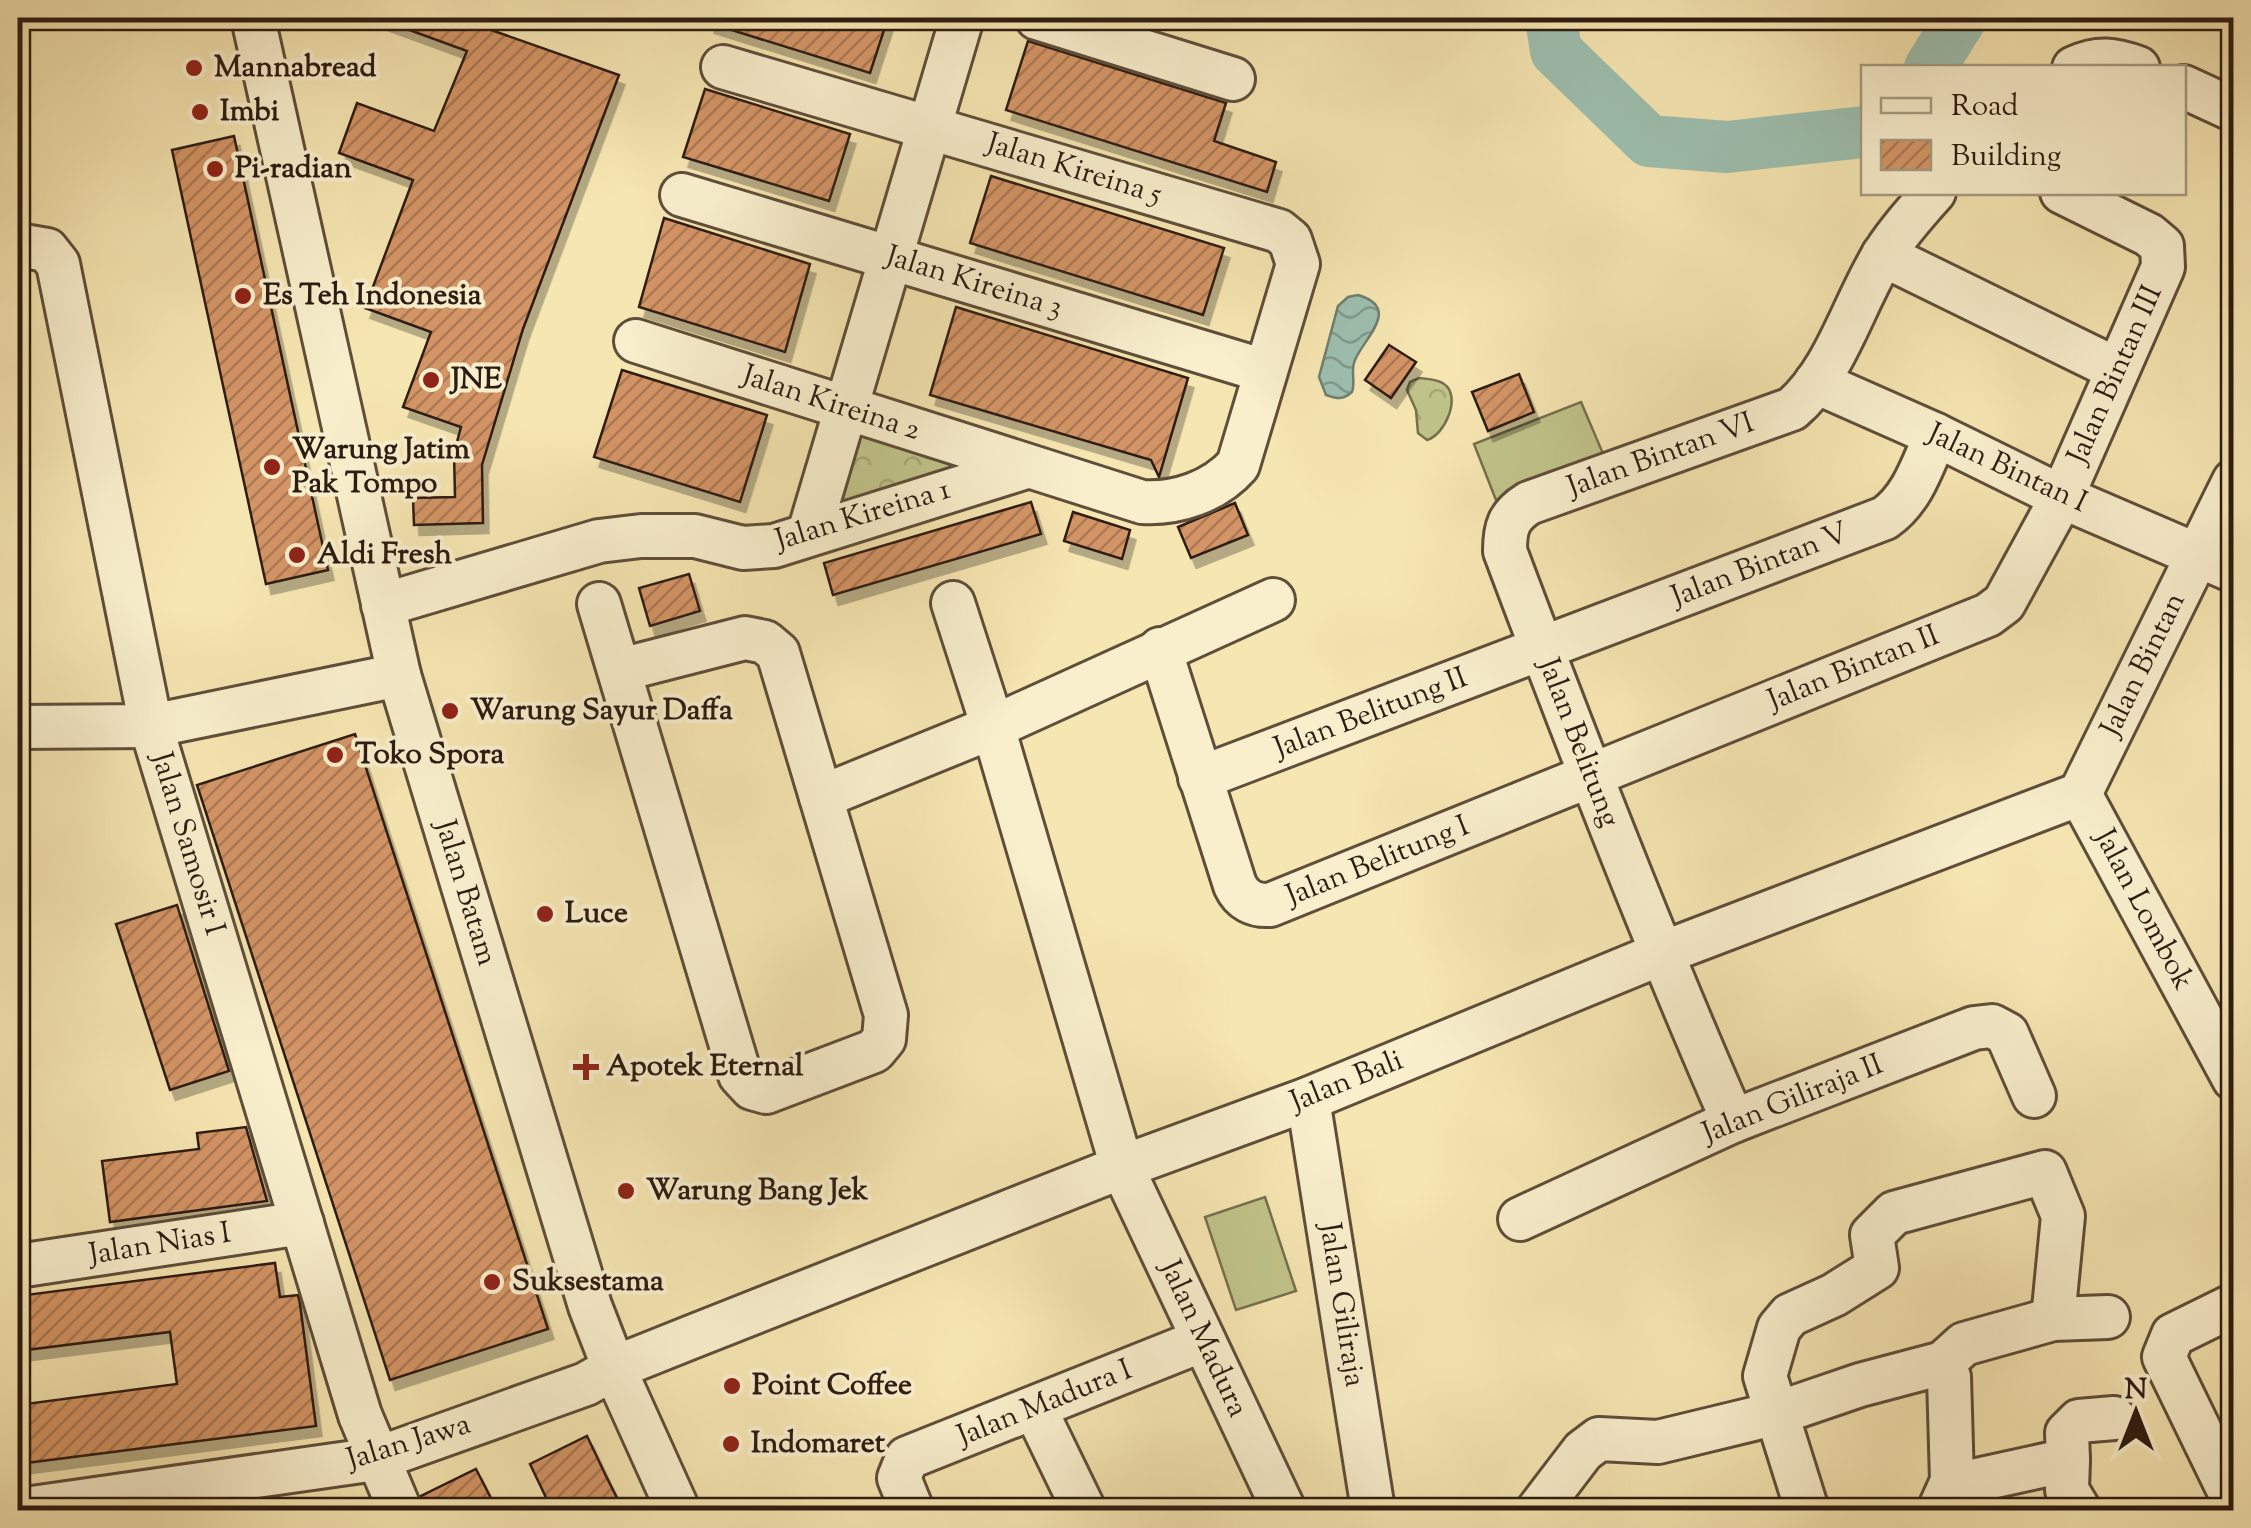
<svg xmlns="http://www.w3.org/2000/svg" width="2251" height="1528" font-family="'Sorts Mill Goudy',serif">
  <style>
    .forest { fill: url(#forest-crowns); stroke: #76704e; stroke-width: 2.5 }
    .pitch { fill: #c0c48a; stroke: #76704e; stroke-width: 2.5 }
    .water { fill: url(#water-waves); stroke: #707e70; stroke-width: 2.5 }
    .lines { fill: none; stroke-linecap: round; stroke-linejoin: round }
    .river { stroke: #9dbfaf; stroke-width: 52 }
    .building { fill: url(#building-hatch); stroke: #2d1c12; stroke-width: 2.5; filter: url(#shadow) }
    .minor-casing { stroke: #5f4e3a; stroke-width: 48 }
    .minor { stroke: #f9efcd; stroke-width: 42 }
    .poi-dot { fill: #8f2418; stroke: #f9efcd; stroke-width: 4 }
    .labels { text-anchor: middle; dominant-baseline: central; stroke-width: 8; stroke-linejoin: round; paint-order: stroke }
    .poi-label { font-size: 30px; font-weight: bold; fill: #2d1c12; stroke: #f9efcd; text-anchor: start }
    .street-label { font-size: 30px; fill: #2d1c12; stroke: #f9efcd }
  </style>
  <defs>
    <pattern id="forest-crowns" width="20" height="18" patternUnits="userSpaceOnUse" patternTransform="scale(2.5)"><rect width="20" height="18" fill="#c0c48a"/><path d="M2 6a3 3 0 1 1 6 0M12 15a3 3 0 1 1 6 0" fill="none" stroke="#a5a876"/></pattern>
    <pattern id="water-waves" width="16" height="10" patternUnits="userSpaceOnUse" patternTransform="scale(2.5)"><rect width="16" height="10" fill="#9dbfaf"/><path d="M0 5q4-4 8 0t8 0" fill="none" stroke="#809a8d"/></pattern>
    <pattern id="building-hatch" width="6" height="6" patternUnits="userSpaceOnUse" patternTransform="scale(2.5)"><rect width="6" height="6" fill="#d49566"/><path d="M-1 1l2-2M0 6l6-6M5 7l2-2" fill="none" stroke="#ac7953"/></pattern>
    <filter id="shadow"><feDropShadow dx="5.5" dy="10" stdDeviation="0" flood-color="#0004"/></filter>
  </defs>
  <rect width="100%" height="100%" fill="#f6e6b2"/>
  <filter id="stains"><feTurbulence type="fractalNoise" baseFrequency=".002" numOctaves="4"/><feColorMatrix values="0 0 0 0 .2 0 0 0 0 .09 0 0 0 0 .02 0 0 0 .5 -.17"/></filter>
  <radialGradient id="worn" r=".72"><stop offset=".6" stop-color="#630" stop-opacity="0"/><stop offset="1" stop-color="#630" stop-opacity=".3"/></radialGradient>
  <g class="forest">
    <path d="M1419,378C1427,379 1438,379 1444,384C1462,396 1445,435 1427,440L1418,433L1416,410L1407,390L1410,382Z"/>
    <polygon points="858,429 986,464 838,509"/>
  </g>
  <g class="pitch">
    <polygon points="1581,402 1604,456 1496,500 1474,444"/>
    <polygon points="1265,1197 1296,1291 1236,1310 1205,1217"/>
  </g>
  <path class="water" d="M1358,295C1402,308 1364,338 1355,360C1350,371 1356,381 1352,392C1343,400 1337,399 1326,395L1319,377L1338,306L1348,297Z"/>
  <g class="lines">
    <g class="river">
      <polyline points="1551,18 1556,51 1649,141 1727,147 1864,132"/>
      <polyline points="1930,68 1961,18"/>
    </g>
  </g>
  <g class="building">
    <polygon points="383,18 457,18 619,75 523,329 482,465 483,523 414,525 413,498 455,497 454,453 461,427 403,407 431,332 365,308 413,180 339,153 357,103 434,131 467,51 382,20"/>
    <polygon points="710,18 888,18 870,73 709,23"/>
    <polygon points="1028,41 1226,103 1214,141 1276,162 1267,192 1006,110"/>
    <polygon points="705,89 850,134 829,201 683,157"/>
    <polygon points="234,136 328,570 266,584 172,150"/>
    <polygon points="991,176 1224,248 1203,315 970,243"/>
    <polygon points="664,218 810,264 785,352 639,307"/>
    <polygon points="956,307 1188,378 1159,477 1151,460 930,395"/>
    <polygon points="1389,345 1416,362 1391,398 1365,380"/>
    <polygon points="622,370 767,415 740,502 594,457"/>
    <polygon points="1519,374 1534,412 1488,431 1472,392"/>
    <polygon points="1031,502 1041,534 833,595 824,563"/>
    <polygon points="1235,503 1248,535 1191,558 1178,527"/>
    <polygon points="1073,512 1130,530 1122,559 1064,541"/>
    <polygon points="689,574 700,611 650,626 639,588"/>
    <polygon points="355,734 548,1329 390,1380 197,785"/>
    <polygon points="177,905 229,1071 170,1090 116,924"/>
    <polygon points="246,1127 267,1201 110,1222 102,1161 199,1149 197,1133"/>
    <polygon points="275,1263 280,1297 298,1295 300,1304 316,1426 18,1464 18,1405 177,1384 170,1332 18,1351 18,1296"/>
    <polygon points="587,1436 606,1476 623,1510 552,1510 530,1464"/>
    <polygon points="476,1469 497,1510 425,1510 421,1496"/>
  </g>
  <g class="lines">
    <defs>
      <g id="minor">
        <polyline points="253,18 399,675 590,1306 614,1368 678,1510"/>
        <polyline points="1037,18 1233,79"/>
        <path d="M2074,68C2098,57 2114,59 2138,68"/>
        <polyline points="2184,87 2234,110"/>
        <polyline points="682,195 1265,371"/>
        <polyline points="18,245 47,250 58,264 151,726 360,1415 400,1510"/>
        <polyline points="1883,255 2116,369"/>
        <path d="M636,341L1142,502C1177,504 1214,492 1238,465L1298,264L1290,240L1279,231L723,67"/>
        <polyline points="1816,382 1936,435 2062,497 2234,571"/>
        <polyline points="809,533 962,18"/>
        <polyline points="953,603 993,727 1122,1167 1284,1510"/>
        <polyline points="599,604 740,1075 752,1088 766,1092 874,1051 884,1039 886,1015 778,653 765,642 745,638 620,670"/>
        <polyline points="383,605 599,541 641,536 695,536 743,548 774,546 1026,467"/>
        <path d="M1160,649L1235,885C1242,900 1254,906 1270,905L1988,615L2004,603L2062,497L2163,267L2162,246L2149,235L2062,192"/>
        <polyline points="18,727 151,726 399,675"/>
        <path d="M1200,778L1885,518C1913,498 1922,466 1936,435"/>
        <polyline points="2080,794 2234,481"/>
        <polyline points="2080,794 2234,1079"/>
        <polyline points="821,797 993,727 1273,600"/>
        <polyline points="1308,1099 1373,1510"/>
        <path d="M1733,1121C1651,934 1577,743 1505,551C1505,528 1508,516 1529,503L1792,409C1837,370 1853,304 1884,254C1899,231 1916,212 1934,192"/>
        <polyline points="1520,1219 1733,1121 1974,1028 1992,1026 2007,1034 2034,1096"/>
        <polyline points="18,1266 302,1223"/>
        <polyline points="2234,1305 2173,1335 2164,1357 2234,1501"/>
        <polyline points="1035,1409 1084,1510"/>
        <polyline points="2068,1460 2067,1490 2079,1510"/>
        <polyline points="1948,1493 1968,1482 2068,1460 2067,1433 2079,1421 2114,1418"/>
        <polyline points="18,1510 376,1459 586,1384 614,1368 689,1338 1122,1167 1308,1099 1660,954 2080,794"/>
        <polyline points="912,1510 899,1478 907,1458 1203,1340"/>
        <polyline points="1538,1510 1583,1451 1599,1439 1658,1442 1778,1413 1860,1385 1943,1363 1964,1344 2053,1319 2108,1317"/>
        <polyline points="1807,1510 1765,1376 1779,1328 1790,1315 1834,1295 1877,1268 1872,1235 1894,1213 2045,1172 2063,1216 2053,1319"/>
        <polyline points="1939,1510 1952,1481 1949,1377 1943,1363"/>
      </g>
    </defs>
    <use href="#minor" class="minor-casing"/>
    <use href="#minor" class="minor"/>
  </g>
  <g class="poi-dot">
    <circle cx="194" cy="68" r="10"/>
    <circle cx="200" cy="112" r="10"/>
    <circle cx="215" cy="169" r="10"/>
    <circle cx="243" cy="296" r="10"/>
    <circle cx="431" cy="380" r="10"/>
    <circle cx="272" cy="467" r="10"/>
    <circle cx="297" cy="555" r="10"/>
    <circle cx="450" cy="711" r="10"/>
    <circle cx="335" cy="755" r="10"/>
    <circle cx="545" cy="914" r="10"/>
    <path d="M581 1052h10v10h10v10h-10v10h-10v-10h-10v-10h10z"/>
    <circle cx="626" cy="1191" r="10"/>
    <circle cx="492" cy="1282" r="10"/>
    <circle cx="732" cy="1386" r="10"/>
    <circle cx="731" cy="1444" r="10"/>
  </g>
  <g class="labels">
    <g class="poi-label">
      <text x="214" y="68">Mannabread</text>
      <text x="220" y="112">Imbi</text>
      <text x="235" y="169">Pi-radian</text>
      <text x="263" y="296">Es Teh Indonesia</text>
      <text x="451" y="380">JNE</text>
      <text x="292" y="450">Warung Jatim<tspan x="292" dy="34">Pak Tompo</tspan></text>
      <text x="317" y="555">Aldi Fresh</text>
      <text x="470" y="711">Warung Sayur Daffa</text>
      <text x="355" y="755">Toko Spora</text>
      <text x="565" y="914">Luce</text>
      <text x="606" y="1067">Apotek Eternal</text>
      <text x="646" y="1191">Warung Bang Jek</text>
      <text x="512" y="1282">Suksestama</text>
      <text x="752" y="1386">Point Coffee</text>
      <text x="751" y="1444">Indomaret</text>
    </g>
    <g class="street-label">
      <text transform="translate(1074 170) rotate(17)">Jalan Kireina 5</text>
      <text transform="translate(974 283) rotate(17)">Jalan Kireina 3</text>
      <text transform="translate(2116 375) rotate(-66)">Jalan Bintan III</text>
      <text transform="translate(831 404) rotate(18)">Jalan Kireina 2</text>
      <text transform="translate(1661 456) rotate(-20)">Jalan Bintan VI</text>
      <text transform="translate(2007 469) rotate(25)">Jalan Bintan I</text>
      <text transform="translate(863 516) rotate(-17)">Jalan Kireina 1</text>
      <text transform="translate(1760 566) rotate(-21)">Jalan Bintan V</text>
      <text transform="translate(2144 665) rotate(-64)">Jalan Bintan</text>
      <text transform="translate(1854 669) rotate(-22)">Jalan Bintan II</text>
      <text transform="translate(1371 714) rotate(-21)">Jalan Belitung II</text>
      <text transform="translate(1578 743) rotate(69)">Jalan Belitung</text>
      <text transform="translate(187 844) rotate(73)">Jalan Samosir I</text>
      <text transform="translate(1378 862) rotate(-22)">Jalan Belitung I</text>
      <text transform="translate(465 893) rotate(73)">Jalan Batam</text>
      <text transform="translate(2143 910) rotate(62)">Jalan Lombok</text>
      <text transform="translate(1347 1082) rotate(-22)">Jalan Bali</text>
      <text transform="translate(1793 1100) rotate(-22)">Jalan Giliraja II</text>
      <text transform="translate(160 1245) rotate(-9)">Jalan Nias I</text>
      <text transform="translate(1341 1305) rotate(81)">Jalan Giliraja</text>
      <text transform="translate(1203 1339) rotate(65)">Jalan Madura</text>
      <text transform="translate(1045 1404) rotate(-22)">Jalan Madura I</text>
      <text transform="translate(409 1443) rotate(-17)">Jalan Jawa</text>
    </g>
  </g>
  <rect width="2251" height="1528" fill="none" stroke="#f6e6b2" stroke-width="60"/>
  <rect x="20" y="20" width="2211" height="1488" fill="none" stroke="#2d1c12" stroke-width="5"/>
  <rect x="30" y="30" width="2191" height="1468" fill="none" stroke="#2d1c12" stroke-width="2.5"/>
  <rect x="1861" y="65" width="325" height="130" fill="#f9efcd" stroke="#a79b82" stroke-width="2.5"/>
  <rect x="1881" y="98" width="50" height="15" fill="#f9efcd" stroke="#a79b82" stroke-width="2.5"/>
  <text x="1951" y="115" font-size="30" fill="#2d1c12">Road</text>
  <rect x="1881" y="140" width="50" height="30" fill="url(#building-hatch)" stroke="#a79b82" stroke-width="2.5"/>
  <text x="1951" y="165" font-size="30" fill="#2d1c12">Building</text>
  <g transform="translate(2136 1413)" stroke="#f9efcd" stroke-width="8" paint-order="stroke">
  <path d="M0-8L18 38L0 25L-18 38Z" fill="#2d1c12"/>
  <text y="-15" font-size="28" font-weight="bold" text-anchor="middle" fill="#2d1c12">N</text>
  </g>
  <rect width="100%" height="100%" filter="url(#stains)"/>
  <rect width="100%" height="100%" fill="url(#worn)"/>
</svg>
